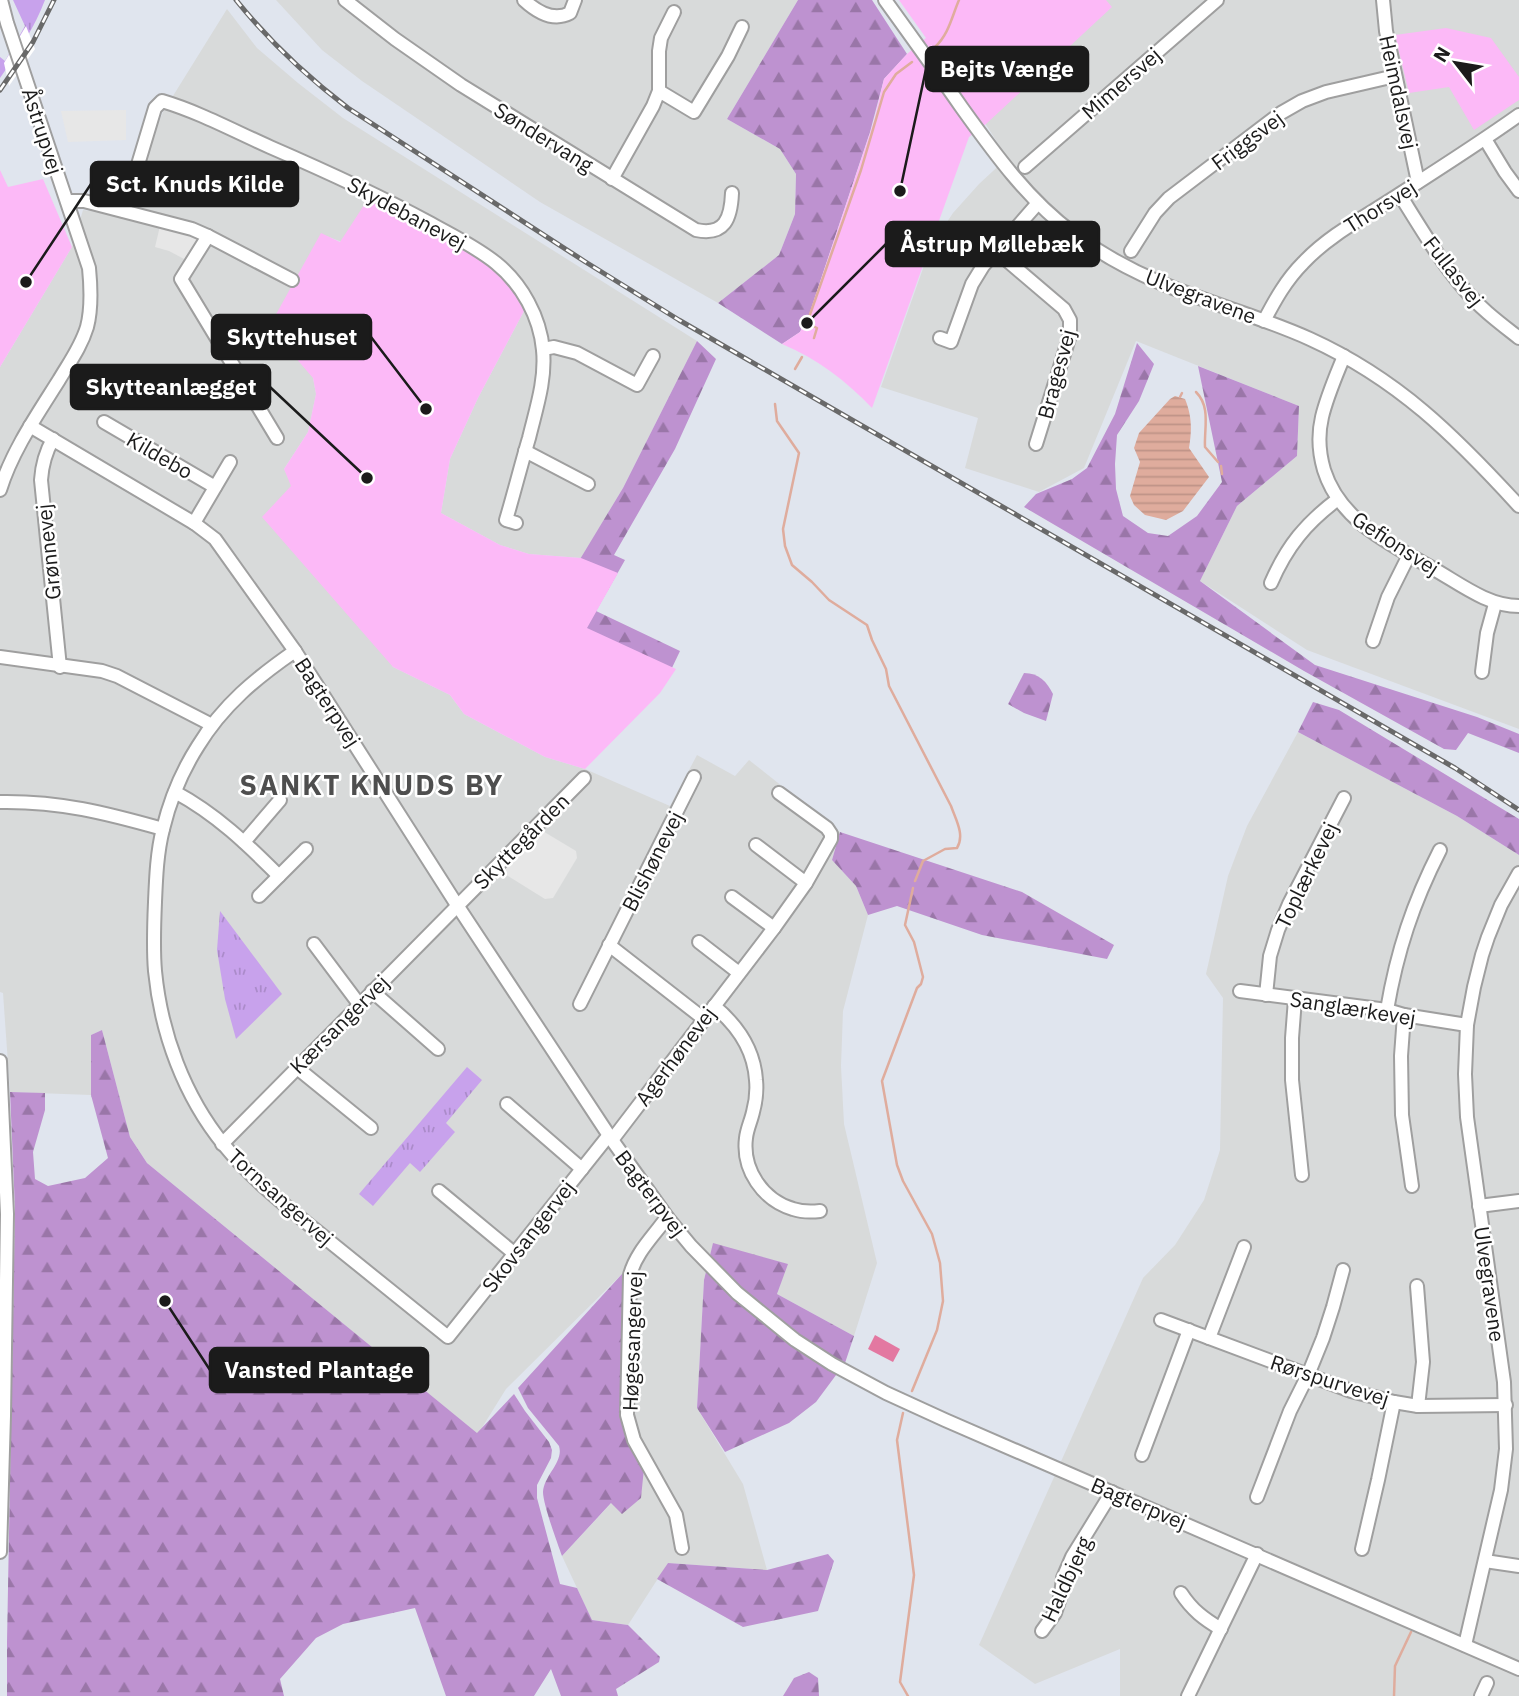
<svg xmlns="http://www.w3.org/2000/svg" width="1519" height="1696" font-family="'IBM Plex Sans',sans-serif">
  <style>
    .residential { fill: #d8dada }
    .grass { fill: url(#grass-tufts) }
    .forest { fill: url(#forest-firs) }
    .park { fill: #fcb9f7 }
    .pitch { fill: #e378a1 }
    .parking { fill: #e7e7e7 }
    .water { fill: url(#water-rules) }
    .pier { fill: #fff }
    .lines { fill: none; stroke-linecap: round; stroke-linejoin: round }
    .stream { stroke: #dfac9d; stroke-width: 2.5 }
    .minor-casing { stroke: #9f9f9f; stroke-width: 16 }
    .minor { stroke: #fff; stroke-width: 12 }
    .rail-casing { stroke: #696969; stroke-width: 5 }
    .rail { stroke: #fff; stroke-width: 2.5; stroke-dasharray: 8; stroke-linecap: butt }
    .labels { text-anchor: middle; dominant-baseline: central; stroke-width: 5; stroke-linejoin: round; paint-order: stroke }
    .street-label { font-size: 21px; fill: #1b1b1b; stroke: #fff }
    .district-label { font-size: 28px; font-weight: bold; letter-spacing: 2px; fill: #4e4e4e; stroke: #fff }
    .leader { fill: none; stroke: #1b1b1b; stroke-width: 2.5 }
    .callout-dot { fill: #1b1b1b; stroke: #fff; stroke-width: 2.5 }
    .callout { fill: #1b1b1b; stroke: #1b1b1b; stroke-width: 2.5 }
    .callout-label { font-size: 23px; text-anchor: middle; font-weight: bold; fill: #fff }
  </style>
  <defs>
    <pattern id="grass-tufts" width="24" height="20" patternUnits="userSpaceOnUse" patternTransform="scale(1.75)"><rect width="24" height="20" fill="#c8a2ec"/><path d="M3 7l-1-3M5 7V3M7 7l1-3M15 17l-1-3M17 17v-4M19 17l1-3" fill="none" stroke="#ab8bca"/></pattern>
    <pattern id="forest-firs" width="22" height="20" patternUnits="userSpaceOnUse" patternTransform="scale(1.75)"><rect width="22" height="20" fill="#be92d0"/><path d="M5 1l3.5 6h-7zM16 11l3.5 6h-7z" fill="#9a76a8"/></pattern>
    <pattern id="water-rules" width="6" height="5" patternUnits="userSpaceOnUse" patternTransform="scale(1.75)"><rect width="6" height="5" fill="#dfac9d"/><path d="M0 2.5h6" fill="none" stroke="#bf9387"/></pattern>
  </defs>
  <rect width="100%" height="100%" fill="#e0e5ee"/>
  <g class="residential">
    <polygon points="276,0 798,0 727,119 780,149 796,174 795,214 779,255 718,303 540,202 362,81 322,50"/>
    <polygon points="1104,0 1519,0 1519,729 1307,650 1200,581 1237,506 1297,456 1299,406 1136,341 1084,468 1039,492 965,468 978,418 881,387 931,246 953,213 979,184 1007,158 985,123"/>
    <polygon points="227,9 257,48 298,83 343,118 697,341 623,488 581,558 529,554 500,545 441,513 450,459 478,398 524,311 321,234 313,378 316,394 308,432 284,469 393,667 450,695 464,714 545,757 585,769 670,806 697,755 735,776 749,760 840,832 832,860 856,886 868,915 843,1011 841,1066 844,1124 877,1263 854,1336 777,1294 787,1264 713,1244 704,1280 697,1408 743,1484 767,1570 668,1563 628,1625 592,1620 562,1556 644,1468 628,1435 627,1275 621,1275 506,1389 478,1434 147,1163 130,1137 102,1030 91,1035 91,1095 10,1092 3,993 0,992 0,367 72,247 83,210 120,215 163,112"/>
    <polygon points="1298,732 1457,816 1519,855 1519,1696 1120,1696 1120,1649 1035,1684 979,1645 1143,1278 1175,1245 1204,1200 1220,1150 1223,998 1206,974 1228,876 1247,826"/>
  </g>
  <g class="grass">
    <path d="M13,0H45C35,27 17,54 0,78V57L5,61L25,26Z"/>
    <polygon points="220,911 282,994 236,1039 225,999 217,950"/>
    <polygon points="467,1067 482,1080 446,1123 455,1132 420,1172 410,1163 373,1206 359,1194"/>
  </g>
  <g class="forest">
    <polygon points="798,0 872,0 907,54 884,79 870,132 809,315 800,332 782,344 718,303 779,255 795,214 796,174 780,149 727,119"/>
    <polygon points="697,341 716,359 675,449 614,555 625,560 596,611 680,651 670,672 536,632 623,488"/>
    <polygon points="1137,343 1154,364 1139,401 1117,435 1115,464 1116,489 1123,516 1148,533 1168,536 1197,516 1222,482 1198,366 1299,406 1297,456 1237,506 1200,581 1315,665 1477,717 1519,734 1519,753 1468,733 1456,750 1444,749 1304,671 1024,507 1036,494 1072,479 1087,468 1115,414"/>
    <path d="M1024,673C1039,673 1047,682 1053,694L1046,721L1024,713L1008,704Z"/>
    <polygon points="1313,702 1339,710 1519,819 1519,855 1457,816 1298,732"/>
    <polygon points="840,832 1022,892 1114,945 1107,959 982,935 897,906 868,915 856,886 832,860"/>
    <polygon points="102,1030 130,1137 147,1163 477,1433 514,1394 525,1411 549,1442 552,1450 551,1458 537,1485 537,1498 560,1584 577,1588 592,1620 628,1625 660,1657 659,1662 616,1689 618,1696 561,1696 551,1669 534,1696 446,1696 415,1608 343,1624 316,1638 280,1679 284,1696 7,1696 7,1642 15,1209 10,1092 45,1093 45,1110 33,1152 35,1179 48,1186 85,1178 108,1158 91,1095 91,1035"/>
    <polygon points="713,1243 788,1264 777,1294 854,1336 845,1363 816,1402 789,1423 725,1452 697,1408 704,1280"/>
    <path d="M622,1274L628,1275L623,1413L644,1468L641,1498L622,1514L611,1503L562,1556C557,1542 543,1504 543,1492C544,1475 564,1462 559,1446L528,1408L518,1388Z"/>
    <polygon points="828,1554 834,1561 818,1611 743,1627 657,1579 668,1563 767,1570"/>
    <polygon points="809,1672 818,1678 819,1696 783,1696 794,1678"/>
  </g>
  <g class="park">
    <path d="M899,0H1106L1112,7L986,124L969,137L872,408C846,381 818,359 782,344L800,332L809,315L874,121L884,79L907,54L926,38Z"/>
    <polygon points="1446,28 1491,38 1519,77 1519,100 1474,130 1449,87 1409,93 1395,35"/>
    <polygon points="0,170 8,187 43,179 72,247 0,367"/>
    <polygon points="368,199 478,258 503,279 516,296 524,311 478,398 450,459 441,513 500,545 529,554 581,558 618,573 587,628 676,669 660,693 585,769 545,757 464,714 450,695 393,667 262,517 291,486 284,469 308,432 316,394 313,378 269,327 321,233 340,242"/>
  </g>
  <polygon class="pitch" points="875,1335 900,1349 893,1362 868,1349"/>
  <g class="parking">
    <polygon points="126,110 126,140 68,142 61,111"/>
    <polygon points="160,226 189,234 199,240 186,260 169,251 155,247"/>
    <polygon points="541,830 576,851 577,858 553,898 545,899 500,871"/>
  </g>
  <path class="water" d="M1175,396L1185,399C1192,416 1192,430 1189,448L1209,477L1183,511L1166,520L1145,515L1134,505L1130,496L1140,462L1134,448L1139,433L1170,399Z"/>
  <polygon class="pier" points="26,26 35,49 9,86 4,63"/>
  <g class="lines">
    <g class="stream">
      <path d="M935,47C949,34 952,16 959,0"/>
      <polyline points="814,338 817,328 807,323 861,170 884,92 896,74 912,62"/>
      <polyline points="795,369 802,357"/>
      <path d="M1196,392C1211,407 1204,428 1205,447L1218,462"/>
      <polyline points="1180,397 1182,393"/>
      <path d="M775,404L777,421L799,453L783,529L785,546L792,565L812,582L829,600L867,625L872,640L886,669L889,686L951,806C956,820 965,835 957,848L945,849L923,861L915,881"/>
      <polyline points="1221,466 1222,474"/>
      <polyline points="912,1391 937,1330 943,1301 940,1263 932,1234 903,1181 897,1165 882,1081 917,988 921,984 923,977 914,942 905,925 913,888"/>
      <polyline points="903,1413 897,1440 914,1575 900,1682 908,1696"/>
      <polyline points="1394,1696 1395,1666 1411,1632"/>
    </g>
    <defs>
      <g id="minor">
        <path d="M345,0L395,39L461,85L696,230C725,236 731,218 732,193"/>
        <path d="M524,0C537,12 553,22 570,13L575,0"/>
        <path d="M885,0C911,36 937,72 962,108C995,154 1028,200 1074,234C1101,254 1130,270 1161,283C1210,304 1262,317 1310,339C1398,379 1455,436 1519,506"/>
        <polyline points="1383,0 1386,31 1418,182"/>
        <polyline points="659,91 694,112 728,56 742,27"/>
        <polyline points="1485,139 1505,172 1519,191"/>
        <polyline points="1025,167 1217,0"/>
        <polyline points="612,179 653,106 659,91 659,51 661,38 674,12"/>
        <path d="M1400,195C1420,227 1440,261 1465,290C1481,309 1500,323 1519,338"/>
        <polyline points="67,201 84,201 192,229 208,236 292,280"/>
        <path d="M124,211L155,108L162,101C199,112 234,131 270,147C323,170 376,194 428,222C451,235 475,246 496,263C522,284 540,317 543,350C546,380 536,409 529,438C521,465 514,493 506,520L516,523"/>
        <polyline points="208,236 181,279 277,438"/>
        <polyline points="996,251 1064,309 1070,320 1070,335 1036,444"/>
        <polyline points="1131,251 1155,213 1169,198 1281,113 1302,101 1326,92 1395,76"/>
        <path d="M1264,321C1275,300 1286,280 1303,263C1331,233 1369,215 1403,192C1442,167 1481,142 1519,115"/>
        <polyline points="940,338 951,342 972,284 983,266 1038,203"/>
        <polyline points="543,349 554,347 577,353 637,385 653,356"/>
        <path d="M1344,356C1336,376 1327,396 1322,417C1318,434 1319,453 1324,470C1340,521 1389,543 1432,568C1459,583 1487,606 1519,606"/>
        <polyline points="104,422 215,487"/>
        <polyline points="30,426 194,523 215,539 295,651 457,905 612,1140 667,1217 691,1246 737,1293 795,1340 832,1364 886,1393 945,1420 1519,1669"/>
        <path d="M53,439C45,453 42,465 41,480L60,667"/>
        <polyline points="525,451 588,484"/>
        <path d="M0,490C12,451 37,415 59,380C69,363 81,347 87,327C92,308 91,288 89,268L7,23L1,0"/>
        <polyline points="194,523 230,462"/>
        <path d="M1271,583C1287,546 1306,523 1338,499"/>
        <polyline points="1373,641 1388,597 1409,555"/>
        <path d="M295,651C256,678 223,705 198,746C182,771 170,800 163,829C157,852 156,878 155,902C154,925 153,948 155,971C161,1033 184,1096 224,1145C254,1182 292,1211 329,1241C369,1273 408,1305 448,1337L609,1135"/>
        <polyline points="0,657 102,671 117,676 212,725"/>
        <polyline points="1482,672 1487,633 1495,604"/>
        <path d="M175,792C216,814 247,844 279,876"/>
        <path d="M0,802C60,801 106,813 163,829"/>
        <polyline points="244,842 280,800"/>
        <polyline points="756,845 806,883"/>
        <polyline points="259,896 306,849"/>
        <polyline points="732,897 774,928"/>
        <polyline points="699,942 739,973"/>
        <polyline points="314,944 359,1004"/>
        <polyline points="609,945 704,1019"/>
        <polyline points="372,991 438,1049"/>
        <polyline points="1240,991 1387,1010 1404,1015 1467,1025"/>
        <polyline points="1266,995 1270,956 1278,930 1289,904 1344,798"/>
        <polyline points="1295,999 1292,1038 1292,1080 1302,1175"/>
        <polyline points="580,1004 694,777"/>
        <path d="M714,1006C737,1025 754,1049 756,1080C757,1090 756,1101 753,1112C751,1121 747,1129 746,1138C742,1170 763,1200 793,1209C802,1212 811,1212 820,1211"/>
        <path d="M1387,1010C1397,951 1413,903 1440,850"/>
        <polyline points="1404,1015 1401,1056 1402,1115 1412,1186"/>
        <polyline points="0,1061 7,1214 4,1416 0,1552"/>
        <polyline points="296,1067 371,1128"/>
        <polyline points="507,1104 582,1169"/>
        <polyline points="612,1140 774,928 806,883 831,839 831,834 827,828 779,793"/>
        <polyline points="222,1144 584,778"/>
        <polyline points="439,1191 515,1254"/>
        <polyline points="1479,1206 1519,1201"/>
        <path d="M667,1217C654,1236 636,1252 630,1275L627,1415L634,1440L676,1515L682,1548"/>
        <polyline points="1417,1286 1423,1362 1418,1406"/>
        <polyline points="1161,1320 1351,1391 1394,1402 1418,1406 1506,1405"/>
        <polyline points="1209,1338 1244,1247"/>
        <polyline points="1142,1455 1189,1330"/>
        <polyline points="1257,1497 1290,1411 1308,1375 1323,1338 1333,1307 1343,1270"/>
        <polyline points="1362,1549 1378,1480 1394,1402"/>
        <polyline points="1485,1561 1519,1566"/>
        <path d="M1181,1593C1192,1610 1204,1619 1221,1629"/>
        <polyline points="1042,1631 1055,1613 1061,1595 1063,1578 1072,1557 1112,1492"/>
        <polyline points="1465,1645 1501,1490 1506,1449 1504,1382 1467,1117 1465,1074 1467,1025 1474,987 1482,955 1488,937 1501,905 1519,873"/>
        <polyline points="1188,1696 1257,1554"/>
        <polyline points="1481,1696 1487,1683"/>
      </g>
    </defs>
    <use href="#minor" class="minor-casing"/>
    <use href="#minor" class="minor"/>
    <defs>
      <g id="rail">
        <path d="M236,0C269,41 306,76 348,108L584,261L679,320L1455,768L1519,810"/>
        <polyline points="0,90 33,42 54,0"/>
      </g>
    </defs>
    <use href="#rail" class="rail-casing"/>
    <use href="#rail" class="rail"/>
  </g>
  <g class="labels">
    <g class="street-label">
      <text transform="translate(1121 83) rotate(-41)">Mimersvej</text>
      <text transform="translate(1399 92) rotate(78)">Heimdalsvej</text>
      <text transform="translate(43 131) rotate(72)">Åstrupvej</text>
      <text transform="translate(544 137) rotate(32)">Søndervang</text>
      <text transform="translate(1247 140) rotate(-37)">Friggsvej</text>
      <text transform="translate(1380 206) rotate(-32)">Thorsvej</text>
      <text transform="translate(407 213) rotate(28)">Skydebanevej</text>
      <text transform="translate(1454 271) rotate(52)">Fullasvej</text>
      <text transform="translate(1201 296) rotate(21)">Ulvegravene</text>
      <text transform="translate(1056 374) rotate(-75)">Bragesvej</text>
      <text transform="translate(160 455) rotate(30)">Kildebo</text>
      <text transform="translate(1396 543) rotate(33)">Gefionsvej</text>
      <text transform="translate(48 552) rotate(-96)">Grønnevej</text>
      <text transform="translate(328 702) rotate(57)">Bagterpvej</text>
      <text transform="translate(521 841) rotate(-45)">Skyttegården</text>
      <text transform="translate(652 861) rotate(-63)">Blishønevej</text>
      <text transform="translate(1306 875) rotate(-64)">Toplærkevej</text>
      <text transform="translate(1353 1008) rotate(9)">Sanglærkevej</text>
      <text transform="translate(339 1024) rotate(-45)">Kærsangervej</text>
      <text transform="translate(675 1056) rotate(-53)">Agerhønevej</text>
      <text transform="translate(651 1193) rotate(53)">Bagterpvej</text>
      <text transform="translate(281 1197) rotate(42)">Tornsangervej</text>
      <text transform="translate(528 1236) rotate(-52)">Skovsangervej</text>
      <text transform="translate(1490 1284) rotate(82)">Ulvegravene</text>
      <text transform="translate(632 1341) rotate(-88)">Høgesangervej</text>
      <text transform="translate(1330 1380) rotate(18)">Rørspurvevej</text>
      <text transform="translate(1139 1503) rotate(23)">Bagterpvej</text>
      <text transform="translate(1066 1579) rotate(-65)">Haldbjerg</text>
    </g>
    <g class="district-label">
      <text x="372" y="784">SANKT KNUDS BY</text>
    </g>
  </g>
  <path class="leader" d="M900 191L926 69M26 282L91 184M807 323L886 244M426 409L371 337M367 478L270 387M165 1301L210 1370"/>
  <g class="callout-dot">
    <circle cx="900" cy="191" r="7"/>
    <circle cx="26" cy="282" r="7"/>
    <circle cx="807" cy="323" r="7"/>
    <circle cx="426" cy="409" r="7"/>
    <circle cx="367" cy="478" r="7"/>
    <circle cx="165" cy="1301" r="7"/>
  </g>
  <g class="callout">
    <rect x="926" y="47" width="162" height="44" rx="7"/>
    <rect x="91" y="162" width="207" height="44" rx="7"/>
    <rect x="886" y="222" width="213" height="44" rx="7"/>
    <rect x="212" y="315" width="159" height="44" rx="7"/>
    <rect x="71" y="365" width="199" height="44" rx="7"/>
    <rect x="210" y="1348" width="218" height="44" rx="7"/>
  </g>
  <g class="callout-label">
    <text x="1007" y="77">Bejts Vænge</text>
    <text x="195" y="192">Sct. Knuds Kilde</text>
    <text x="992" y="252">Åstrup Møllebæk</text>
    <text x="292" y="345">Skyttehuset</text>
    <text x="171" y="395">Skytteanlægget</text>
    <text x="319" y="1378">Vansted Plantage</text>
  </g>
  <g transform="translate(1456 63) rotate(301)" stroke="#ffffff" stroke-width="5" paint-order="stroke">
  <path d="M0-5L12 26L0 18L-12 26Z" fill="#1b1b1b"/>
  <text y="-10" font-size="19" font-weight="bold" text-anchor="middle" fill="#1b1b1b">N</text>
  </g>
</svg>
